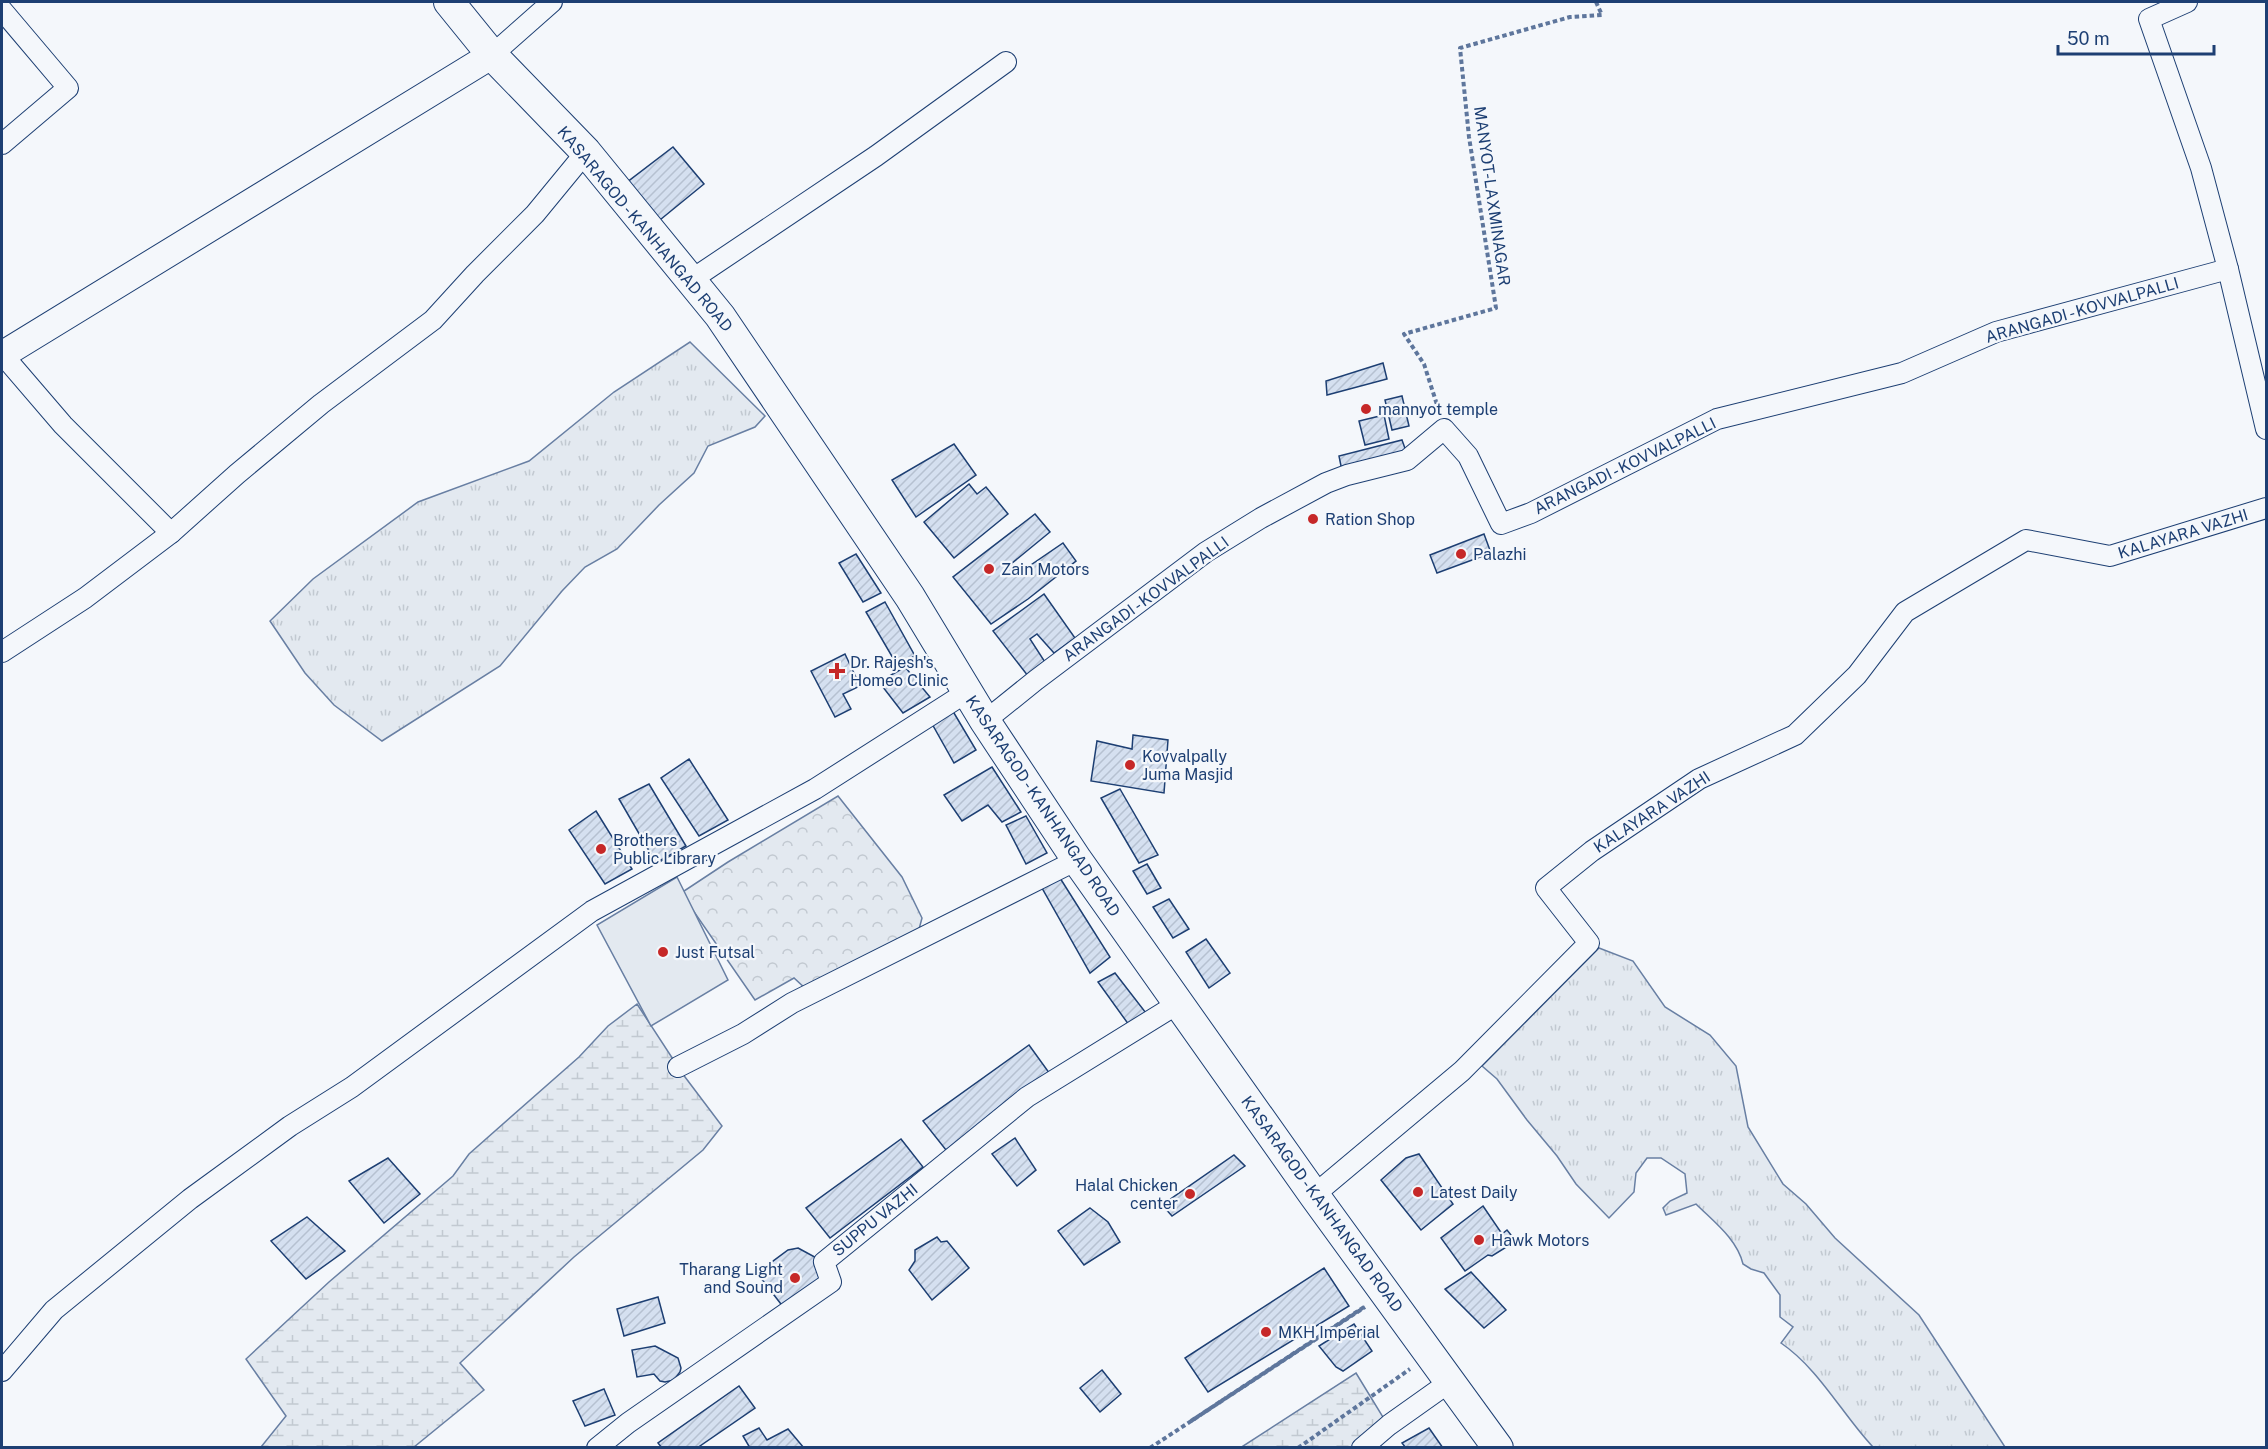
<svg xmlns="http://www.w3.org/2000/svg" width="2268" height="1449" font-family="'Public Sans',sans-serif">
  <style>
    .grass { fill: url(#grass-tufts); stroke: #687fa3; stroke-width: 1.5 }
    .forest { fill: url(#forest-crowns); stroke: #687fa3; stroke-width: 1.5 }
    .wetland { fill: url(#wetland-marsh); stroke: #687fa3; stroke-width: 1.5 }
    .pitch { fill: #e3e9f0; stroke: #687fa3; stroke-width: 1.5 }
    .building { fill: url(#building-hatch); stroke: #1d3f73; stroke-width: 1.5 }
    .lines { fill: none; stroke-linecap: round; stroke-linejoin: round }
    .street-casing { stroke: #1d3f73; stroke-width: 22 }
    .secondary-casing { stroke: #1d3f73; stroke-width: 29 }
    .primary-casing { stroke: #1d3f73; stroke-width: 32 }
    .path { stroke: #5e769c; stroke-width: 4; stroke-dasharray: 4.5 3; stroke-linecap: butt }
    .street { stroke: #f4f7fb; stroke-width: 20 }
    .secondary { stroke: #f4f7fb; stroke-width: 27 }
    .primary { stroke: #f4f7fb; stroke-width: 30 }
    .poi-dot { fill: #c62828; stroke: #f4f7fb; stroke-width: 2 }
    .labels { text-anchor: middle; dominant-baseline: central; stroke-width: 4.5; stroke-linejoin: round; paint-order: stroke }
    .street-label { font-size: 16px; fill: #1d3f73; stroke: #f4f7fb }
    .poi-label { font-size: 16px; fill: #1d3f73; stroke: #f4f7fb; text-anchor: start }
  </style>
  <defs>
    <pattern id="grass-tufts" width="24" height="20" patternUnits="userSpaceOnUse" patternTransform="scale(1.5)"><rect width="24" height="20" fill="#e3e9f0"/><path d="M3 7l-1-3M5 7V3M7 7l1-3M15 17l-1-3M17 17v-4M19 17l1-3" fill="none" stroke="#c2c9d1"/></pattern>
    <pattern id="forest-crowns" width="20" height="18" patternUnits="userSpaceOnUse" patternTransform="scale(1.5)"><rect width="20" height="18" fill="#e3e9f0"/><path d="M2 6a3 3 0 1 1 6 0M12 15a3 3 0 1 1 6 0" fill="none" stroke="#c2c9d1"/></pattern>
    <pattern id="wetland-marsh" width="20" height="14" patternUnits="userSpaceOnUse" patternTransform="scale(1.5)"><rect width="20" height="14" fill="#e3e9f0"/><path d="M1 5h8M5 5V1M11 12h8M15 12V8" fill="none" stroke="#c2c9d1"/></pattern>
    <pattern id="building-hatch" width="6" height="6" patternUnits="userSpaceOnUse" patternTransform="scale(1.5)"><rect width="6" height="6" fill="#d5e0f0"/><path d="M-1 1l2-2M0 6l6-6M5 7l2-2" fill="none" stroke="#b6c1d1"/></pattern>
  </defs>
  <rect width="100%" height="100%" fill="#f4f7fb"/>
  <g class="grass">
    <polygon points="690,342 765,416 755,427 708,446 694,473 659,505 617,549 585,567 562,591 500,666 382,741 334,705 305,673 270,621 313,579 418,502 529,461 614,392"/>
    <path d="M1599,948L1633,961L1665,1007L1710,1035L1736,1066L1748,1127L1783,1184L1806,1204L1835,1238L1919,1315L2005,1447H1873C1842,1414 1819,1369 1781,1343L1793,1327L1780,1317V1295L1764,1273L1751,1269L1743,1264C1737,1239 1714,1222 1696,1204L1666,1215L1663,1208L1670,1201L1687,1193L1685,1174L1661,1158H1647L1636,1173L1634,1192L1609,1218L1576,1184L1557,1156L1527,1120L1497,1079L1482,1066Z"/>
  </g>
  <polygon class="forest" points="838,796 902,877 922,918 918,933 806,989 794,978 755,1000 681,893 728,862"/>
  <g class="wetland">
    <polygon points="637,1004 682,1073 722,1126 703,1150 574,1257 460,1363 484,1390 414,1447 261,1447 286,1416 246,1359 329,1282 453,1176 469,1154 579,1057 608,1026"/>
    <polygon points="1356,1373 1386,1422 1354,1447 1240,1448"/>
  </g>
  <polygon class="pitch" points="677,877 728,980 651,1026 597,925"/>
  <g class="building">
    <polygon points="673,147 704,184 655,224 626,183"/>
    <polygon points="1383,363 1387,379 1327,395 1326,381"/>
    <polygon points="1402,396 1409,426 1392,430 1385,400"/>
    <polygon points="1384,415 1389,439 1365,445 1359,421"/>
    <polygon points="1402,440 1407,454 1342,471 1339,456"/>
    <polygon points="954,444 976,475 916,517 892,480"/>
    <polygon points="969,484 977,494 986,487 1008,514 954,558 924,522"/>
    <polygon points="1035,514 1050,532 1011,564 1019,573 1063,543 1076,561 1028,599 991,624 953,577"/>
    <polygon points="1484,534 1491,553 1437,573 1430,555"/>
    <polygon points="856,554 881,593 863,602 839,563"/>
    <polygon points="1044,594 1075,638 1054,653 1037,634 1030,639 1045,662 1028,676 993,631"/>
    <polygon points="885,602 915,656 897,665 866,612"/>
    <polygon points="845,654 860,686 843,694 851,709 835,717 811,671"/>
    <polygon points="905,667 930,697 903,713 879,682"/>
    <polygon points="951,708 976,750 954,763 931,722"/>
    <polygon points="1133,735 1168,740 1164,793 1091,781 1097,741 1132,749"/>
    <polygon points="689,759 728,820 699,836 661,778"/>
    <polygon points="992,767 1021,812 1002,822 988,805 962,821 944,795"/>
    <polygon points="649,784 686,846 656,863 619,799"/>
    <polygon points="1120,789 1158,855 1139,863 1101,798"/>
    <polygon points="596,811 632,869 605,884 569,830"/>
    <polygon points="1026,816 1047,853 1026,864 1006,825"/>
    <polygon points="1147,864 1161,888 1147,894 1133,871"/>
    <polygon points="1060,878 1110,957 1090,973 1042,888"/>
    <polygon points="1169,899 1189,929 1173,938 1153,907"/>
    <polygon points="1206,939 1230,973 1209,988 1186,952"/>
    <polygon points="1115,973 1146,1013 1129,1025 1098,982"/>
    <polygon points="1029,1045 1050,1074 946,1150 923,1121"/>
    <polygon points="1015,1138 1036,1170 1017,1186 992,1154"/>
    <polygon points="901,1139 923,1167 830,1238 806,1208"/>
    <polygon points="1419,1154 1453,1204 1421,1230 1381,1180 1406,1158"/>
    <polygon points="1234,1155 1245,1166 1172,1216 1162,1205"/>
    <polygon points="388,1158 420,1194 384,1223 349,1181"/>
    <polygon points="1483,1206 1502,1234 1507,1230 1516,1241 1492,1256 1488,1255 1465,1271 1441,1238"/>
    <polygon points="1090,1208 1108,1222 1120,1242 1084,1265 1058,1231"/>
    <polygon points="307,1217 345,1251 306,1279 271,1241"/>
    <polygon points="937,1237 941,1242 947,1241 969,1268 932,1300 909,1270 915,1261 915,1250"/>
    <polygon points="798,1248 824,1262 831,1282 784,1308 757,1273 788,1250"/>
    <polygon points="1324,1268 1349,1306 1208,1392 1185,1358"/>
    <polygon points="1471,1272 1506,1310 1484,1328 1445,1289"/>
    <polygon points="658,1297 665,1323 624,1336 617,1309"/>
    <polygon points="1354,1324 1372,1351 1343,1371 1336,1367 1319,1346"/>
    <polygon points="655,1346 678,1358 681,1368 680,1372 674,1380 665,1382 660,1381 654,1374 637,1377 632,1350"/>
    <polygon points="1102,1370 1121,1394 1100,1412 1080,1388"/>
    <polygon points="739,1386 755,1408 697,1448 662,1448 658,1443"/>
    <polygon points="604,1389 615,1415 585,1426 573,1401"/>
    <polygon points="759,1428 767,1440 788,1429 804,1448 750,1448 743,1436"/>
    <polygon points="1429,1428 1443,1448 1406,1448 1402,1443"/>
  </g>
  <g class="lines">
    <defs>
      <g id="street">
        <polyline points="2,10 68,88 2,144"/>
        <polyline points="492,55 552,2"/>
        <polyline points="2228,269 2266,429"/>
        <polyline points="691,280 876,156 1006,62"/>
        <polyline points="2,354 63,425 171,533"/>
        <polyline points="2,652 85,598 171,533 237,474 321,404 433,320 475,274 535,214 586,152"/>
        <polyline points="985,721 1036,680 1206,552 1261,518 1326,483 1347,475 1407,460 1444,429 1468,456 1501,524 1531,513 1717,419 1902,373 1996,332 2228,269 2201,168 2149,19 2187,2"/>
        <polyline points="678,1067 743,1034 792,1003 1077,860"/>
        <polyline points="1314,1195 1462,1071 1589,943 1546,888 1592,851 1699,779 1795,735 1857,675 1905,612 2026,540 2110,556 2266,508"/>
        <polyline points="2,1371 54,1310 190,1199 290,1126 352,1087 592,911 815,789 967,692"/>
        <polyline points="597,1448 628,1423 831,1282 824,1262 1027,1097 1179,1003"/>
        <polyline points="1362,1448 1389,1425 1451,1381"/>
      </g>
      <polyline id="secondary" points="2,355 492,55"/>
      <polyline id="primary" points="449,2 492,55 586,152 720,316 910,597 985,721 1077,860 1314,1195 1498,1448"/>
    </defs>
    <use href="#street" class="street-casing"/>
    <use href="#secondary" class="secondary-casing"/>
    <use href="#primary" class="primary-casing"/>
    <g class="path">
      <polyline points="1439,411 1424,364 1404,334 1496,308 1469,137 1460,48 1570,17 1602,15 1596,2"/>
      <polyline points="1191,1421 1364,1307"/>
      <polyline points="1150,1448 1365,1307"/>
      <polyline points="1298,1448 1410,1369"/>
    </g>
    <use href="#street" class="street"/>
    <use href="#secondary" class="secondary"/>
    <use href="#primary" class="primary"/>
  </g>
  <g class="poi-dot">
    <circle cx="1366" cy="409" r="6"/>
    <circle cx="1313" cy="519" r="6"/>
    <circle cx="1461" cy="554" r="6"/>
    <circle cx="989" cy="569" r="6"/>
    <path d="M834 662h6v6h6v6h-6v6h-6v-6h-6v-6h6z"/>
    <circle cx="1130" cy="765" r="6"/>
    <circle cx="601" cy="849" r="6"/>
    <circle cx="663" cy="952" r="6"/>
    <circle cx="1418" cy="1192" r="6"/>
    <circle cx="1190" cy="1194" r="6"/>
    <circle cx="1479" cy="1240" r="6"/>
    <circle cx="795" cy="1278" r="6"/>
    <circle cx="1266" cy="1332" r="6"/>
  </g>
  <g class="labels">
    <g class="street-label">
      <text transform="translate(1492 196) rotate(82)">MANYOT-LAXMINAGAR</text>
      <text transform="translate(645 229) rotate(50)">KASARAGOD - KANHANGAD ROAD</text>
      <text transform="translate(2082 310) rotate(-16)">ARANGADI - KOVVALPALLI</text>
      <text transform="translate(1625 466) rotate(-26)">ARANGADI - KOVVALPALLI</text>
      <text transform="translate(2183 534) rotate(-17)">KALAYARA VAZHI</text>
      <text transform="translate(1146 599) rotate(-36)">ARANGADI - KOVVALPALLI</text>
      <text transform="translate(1043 806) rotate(56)">KASARAGOD - KANHANGAD ROAD</text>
      <text transform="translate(1652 812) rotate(-33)">KALAYARA VAZHI</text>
      <text transform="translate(1322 1204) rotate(54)">KASARAGOD - KANHANGAD ROAD</text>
      <text transform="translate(875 1220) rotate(-39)">SUPPU VAZHI</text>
    </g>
    <g class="poi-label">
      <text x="1378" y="409">mannyot temple</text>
      <text x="1325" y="519">Ration Shop</text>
      <text x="1473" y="554">Palazhi</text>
      <text x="1001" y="569">Zain Motors</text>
      <text x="850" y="662">Dr. Rajesh's<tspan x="850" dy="18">Homeo Clinic</tspan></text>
      <text x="1142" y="756">Kovvalpally<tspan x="1142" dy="18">Juma Masjid</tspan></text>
      <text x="613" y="840">Brothers<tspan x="613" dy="18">Public Library</tspan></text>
      <text x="675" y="952">Just Futsal</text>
      <text x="1178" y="1185" text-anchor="end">Halal Chicken<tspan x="1178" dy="18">center</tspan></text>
      <text x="1430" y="1192">Latest Daily</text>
      <text x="1491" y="1240">Hawk Motors</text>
      <text x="783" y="1269" text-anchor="end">Tharang Light<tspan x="783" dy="18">and Sound</tspan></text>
      <text x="1278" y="1332">MKH Imperial</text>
    </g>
  </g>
  <rect width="2268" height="1449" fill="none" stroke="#1d3f73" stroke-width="6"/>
  <path d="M2058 45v9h156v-9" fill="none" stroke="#1d3f73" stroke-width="3"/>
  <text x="2067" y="45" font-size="18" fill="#1d3f73" stroke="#f4f7fb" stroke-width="4.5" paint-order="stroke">50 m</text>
</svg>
